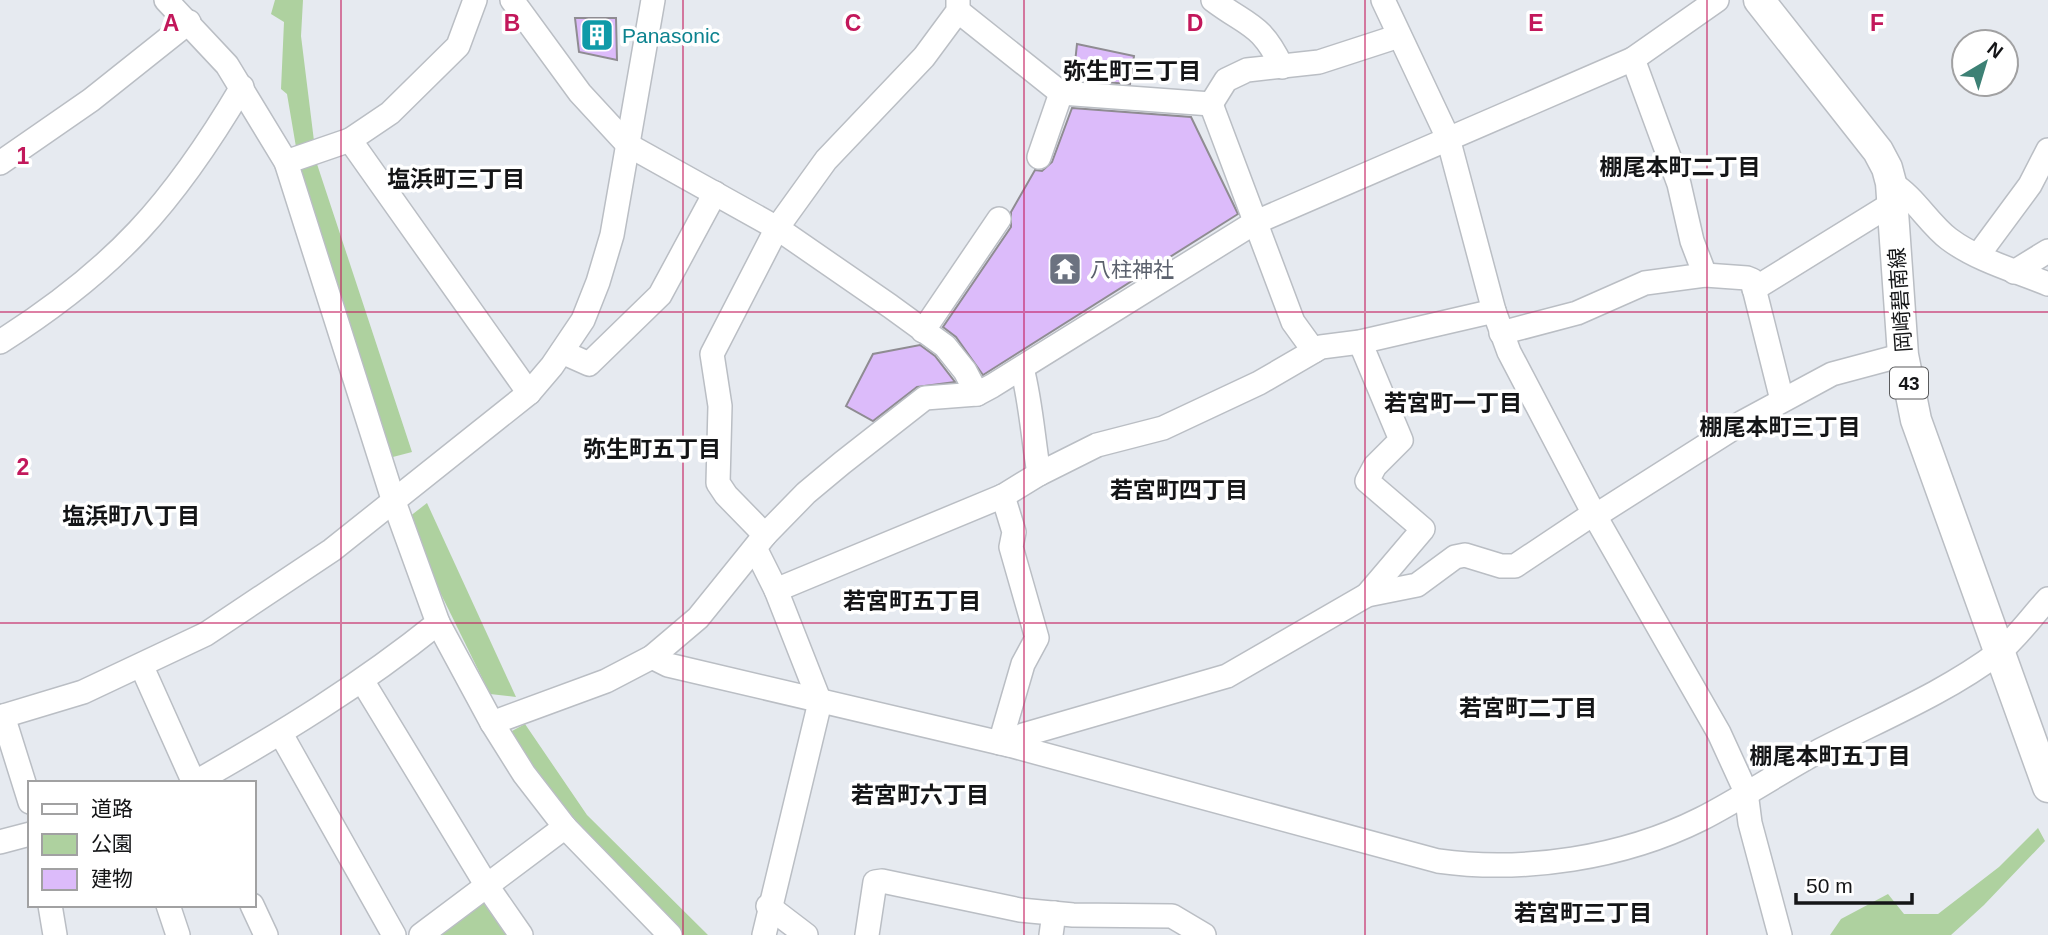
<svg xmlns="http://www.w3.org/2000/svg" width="2048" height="935" font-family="Arial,'Noto Sans JP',sans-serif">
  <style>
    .green { fill: #aed19f }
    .building { fill: #dcbbfa; stroke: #8f8c92; stroke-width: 2 }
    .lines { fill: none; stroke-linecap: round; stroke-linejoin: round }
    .minor-casing { stroke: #babec4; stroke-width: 26 }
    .major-casing { stroke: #babec4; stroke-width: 33 }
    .minor { stroke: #fff; stroke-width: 23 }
    .major { stroke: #fff; stroke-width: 30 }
    .grid { fill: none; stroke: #c2185b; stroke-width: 2; stroke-opacity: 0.55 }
    .labels { text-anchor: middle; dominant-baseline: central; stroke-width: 7; stroke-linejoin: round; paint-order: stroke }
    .shield { fill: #fff; stroke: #5a5b5d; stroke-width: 2 }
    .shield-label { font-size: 19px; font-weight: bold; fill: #141517 }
    .culture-label { font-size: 21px; fill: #0d838f; stroke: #fff; text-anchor: start }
    .worship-label { font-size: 21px; fill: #5b616d; stroke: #fff; text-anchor: start }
    .street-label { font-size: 21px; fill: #141517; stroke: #fff }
    .neighbourhood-label { font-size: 23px; font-weight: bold; fill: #141517; stroke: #fff }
    .grid-label { font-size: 23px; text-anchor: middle; font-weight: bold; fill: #c2185b; stroke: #fff; stroke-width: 7; stroke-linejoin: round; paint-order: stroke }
  </style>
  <rect width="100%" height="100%" fill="#e6eaf0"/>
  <g class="green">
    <polygon points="275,0 303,0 301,36 314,141 296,147 287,94 281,89 284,22 271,14"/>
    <polygon points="318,157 317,164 412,452 389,458 299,162"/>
    <polygon points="427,503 516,697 490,694 438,588 409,517"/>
    <polygon points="525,724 587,815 708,935 684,935 660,915 535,776 511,738 512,731"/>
    <polygon points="2038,828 2045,841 1984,905 1951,935 1830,935 1841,919 1888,894 1904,914 1938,914 1999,867"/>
    <polygon points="485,891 516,935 429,935"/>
  </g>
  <g class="building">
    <polygon points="575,18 616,18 617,60 579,52"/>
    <polygon points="1077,44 1134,56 1130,84 1090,81 1074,72"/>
    <polygon points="1072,108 1191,117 1238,214 983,375 956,337 943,327 1011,227 1011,212 1035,170 1042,171 1052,162"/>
    <polygon points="920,345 935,356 955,382 917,387 873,421 846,406 873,354"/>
  </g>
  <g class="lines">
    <defs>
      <g id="minor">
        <path d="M166,0L227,65L286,162L393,499L438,623C361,685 281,734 194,783"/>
        <polyline points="475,0 458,46 390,113 350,140 529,393"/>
        <polyline points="512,0 580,93 628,145 777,228 890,306 945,346 965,371 977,394"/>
        <path d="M1213,0C1249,27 1261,23 1282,67"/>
        <polyline points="1383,0 1448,138 1494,311 1509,352 1595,516 1719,733 1746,792 1750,823 1780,935"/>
        <polyline points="958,11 1061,93 1211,104"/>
        <polyline points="1633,59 1679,184 1692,241 1705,275"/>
        <polyline points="1211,104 1293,322 1314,351"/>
        <polyline points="1211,104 1226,80 1247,70 1319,62 1399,36"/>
        <polyline points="1039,157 1061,93"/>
        <polyline points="286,162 350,140"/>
        <polyline points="0,163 91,100 189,22"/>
        <path d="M1891,183C1914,196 1928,223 1949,239C1977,260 2016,271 2048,284"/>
        <polyline points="1979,254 2030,185 2048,150"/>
        <polyline points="2014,272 2048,251"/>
        <polyline points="1754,289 1893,203"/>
        <polyline points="923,331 999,219"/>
        <polyline points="1501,333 1577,313 1645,283 1705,275 1747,278 1752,280 1782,400"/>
        <path d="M0,342C115,269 173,204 242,87"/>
        <polyline points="1360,342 1401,440 1375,466 1367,481 1423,529 1367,595"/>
        <polyline points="562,352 589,364 660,295 715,193"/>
        <path d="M1022,368C1031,403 1033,438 1039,474"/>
        <polyline points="1595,516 1743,422 1832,374 1903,355"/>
        <polyline points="765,535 726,495 718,483 720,406 712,354 777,228 826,160 924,57 958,11 958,0"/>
        <polyline points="755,548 776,590 820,702 764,935"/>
        <polyline points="776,590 1003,496 1039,474 1097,445 1163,428 1259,383 1321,347 1360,342 1494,311"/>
        <polyline points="438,623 492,723 524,774 565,827 670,935"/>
        <path d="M652,657L668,665L1009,745L1438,861C1524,873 1623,858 1701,819C1742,798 1780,772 1821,750C1879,720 1945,693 1998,653C2016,639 2032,616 2048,599"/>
        <polyline points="142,667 194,783"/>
        <polyline points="363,682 487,886 521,935"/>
        <polyline points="3,716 30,802"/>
        <polyline points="0,717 83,692 206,634 332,550 529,393 552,366 583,320 598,282 612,235 653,0"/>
        <polyline points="492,723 606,681 652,657 698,618 765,535 806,493 842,463 925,398 977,394 992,386 1254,223 1633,59 1717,0"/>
        <polyline points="281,734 394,935"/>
        <polyline points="1000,743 1023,664 1037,638 1011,547 1014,532 1003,496"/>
        <polyline points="1009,745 1023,735 1227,676 1367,595 1417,585 1455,557 1465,555 1501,566 1515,566 1593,514"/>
        <polyline points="0,842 30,834"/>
        <polyline points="50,905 55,935"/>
        <polyline points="168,905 178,935"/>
        <polyline points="252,905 266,935"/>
        <polyline points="768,906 806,935"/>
        <polyline points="421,935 565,827"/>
        <polyline points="867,935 875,882 882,881 1020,910 1073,915 1172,916 1204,935"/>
        <polyline points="1051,935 1054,913"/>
      </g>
      <polyline id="major" points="1759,0 1878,151 1887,168 1891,183 1903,355 1916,420 2048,787"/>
    </defs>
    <use href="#minor" class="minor-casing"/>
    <use href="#major" class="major-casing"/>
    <use href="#minor" class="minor"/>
    <use href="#major" class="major"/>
  </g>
  <path class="grid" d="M341,0V935M683,0V935M1024,0V935M1365,0V935M1707,0V935M0,312H2048M0,623H2048"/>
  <defs>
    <symbol id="building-square" viewBox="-11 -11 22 22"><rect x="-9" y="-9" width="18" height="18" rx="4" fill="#0f9aa8" stroke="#fff"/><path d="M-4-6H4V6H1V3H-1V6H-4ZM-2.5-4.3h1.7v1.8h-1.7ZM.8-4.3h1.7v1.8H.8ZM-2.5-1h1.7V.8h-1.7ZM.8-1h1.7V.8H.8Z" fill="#fff"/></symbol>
    <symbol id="temple-square" viewBox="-11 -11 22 22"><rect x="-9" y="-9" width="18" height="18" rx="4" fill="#6b7280" stroke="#fff"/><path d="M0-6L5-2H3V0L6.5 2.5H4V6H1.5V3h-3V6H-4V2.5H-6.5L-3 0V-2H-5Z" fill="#fff"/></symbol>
  </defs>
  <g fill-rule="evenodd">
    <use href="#building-square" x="578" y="16" width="38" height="38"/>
    <use href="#temple-square" x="1046" y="250" width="38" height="38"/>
  </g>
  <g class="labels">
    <rect class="shield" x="1890" y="367.5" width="38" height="31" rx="5"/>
    <g class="shield-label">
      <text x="1909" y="383">43</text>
    </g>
    <g class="culture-label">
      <text x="622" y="35">Panasonic</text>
    </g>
    <g class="worship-label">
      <text x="1090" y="269">八柱神社</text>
    </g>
    <g class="street-label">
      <text transform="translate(1900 300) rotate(-94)">岡崎碧南線</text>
    </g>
    <g class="neighbourhood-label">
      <text x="1132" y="71">弥生町三丁目</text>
      <text x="1680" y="167">棚尾本町二丁目</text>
      <text x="456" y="179">塩浜町三丁目</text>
      <text x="1453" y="403">若宮町一丁目</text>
      <text x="1780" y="427">棚尾本町三丁目</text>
      <text x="652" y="449">弥生町五丁目</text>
      <text x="1179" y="490">若宮町四丁目</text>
      <text x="131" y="516">塩浜町八丁目</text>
      <text x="912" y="601">若宮町五丁目</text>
      <text x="1528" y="708">若宮町二丁目</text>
      <text x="1830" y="756">棚尾本町五丁目</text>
      <text x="920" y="795">若宮町六丁目</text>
      <text x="1583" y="913">若宮町三丁目</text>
    </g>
  </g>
  <g class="grid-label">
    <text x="171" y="31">A</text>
    <text x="512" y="31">B</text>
    <text x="853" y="31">C</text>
    <text x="1195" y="31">D</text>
    <text x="1536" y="31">E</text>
    <text x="1877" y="31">F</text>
    <text x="23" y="164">1</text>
    <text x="23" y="475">2</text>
  </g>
  <rect x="28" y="781" width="228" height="126" fill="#ffffff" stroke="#a1a1a2" stroke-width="2"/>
  <rect x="42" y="804" width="35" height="10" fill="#ffffff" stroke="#a1a1a2" stroke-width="2"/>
  <text x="91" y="816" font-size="21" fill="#141517">道路</text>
  <rect x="42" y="834" width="35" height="21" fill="#aed19f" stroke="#a1a1a2" stroke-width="2"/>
  <text x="91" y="851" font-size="21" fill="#141517">公園</text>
  <rect x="42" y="869" width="35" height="21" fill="#dcbbfa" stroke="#a1a1a2" stroke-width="2"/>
  <text x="91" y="886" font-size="21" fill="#141517">建物</text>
  <g transform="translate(1985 63) rotate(38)"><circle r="33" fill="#ffffff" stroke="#a1a1a2" stroke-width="2"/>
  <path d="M0-5L12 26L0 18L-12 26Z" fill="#3d8175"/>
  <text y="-10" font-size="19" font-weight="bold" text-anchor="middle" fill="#141517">N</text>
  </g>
  <path d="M1796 893v10h116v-10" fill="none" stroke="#141517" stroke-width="3.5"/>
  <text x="1806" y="893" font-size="21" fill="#141517" stroke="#ffffff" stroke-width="5" paint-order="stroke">50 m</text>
</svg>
